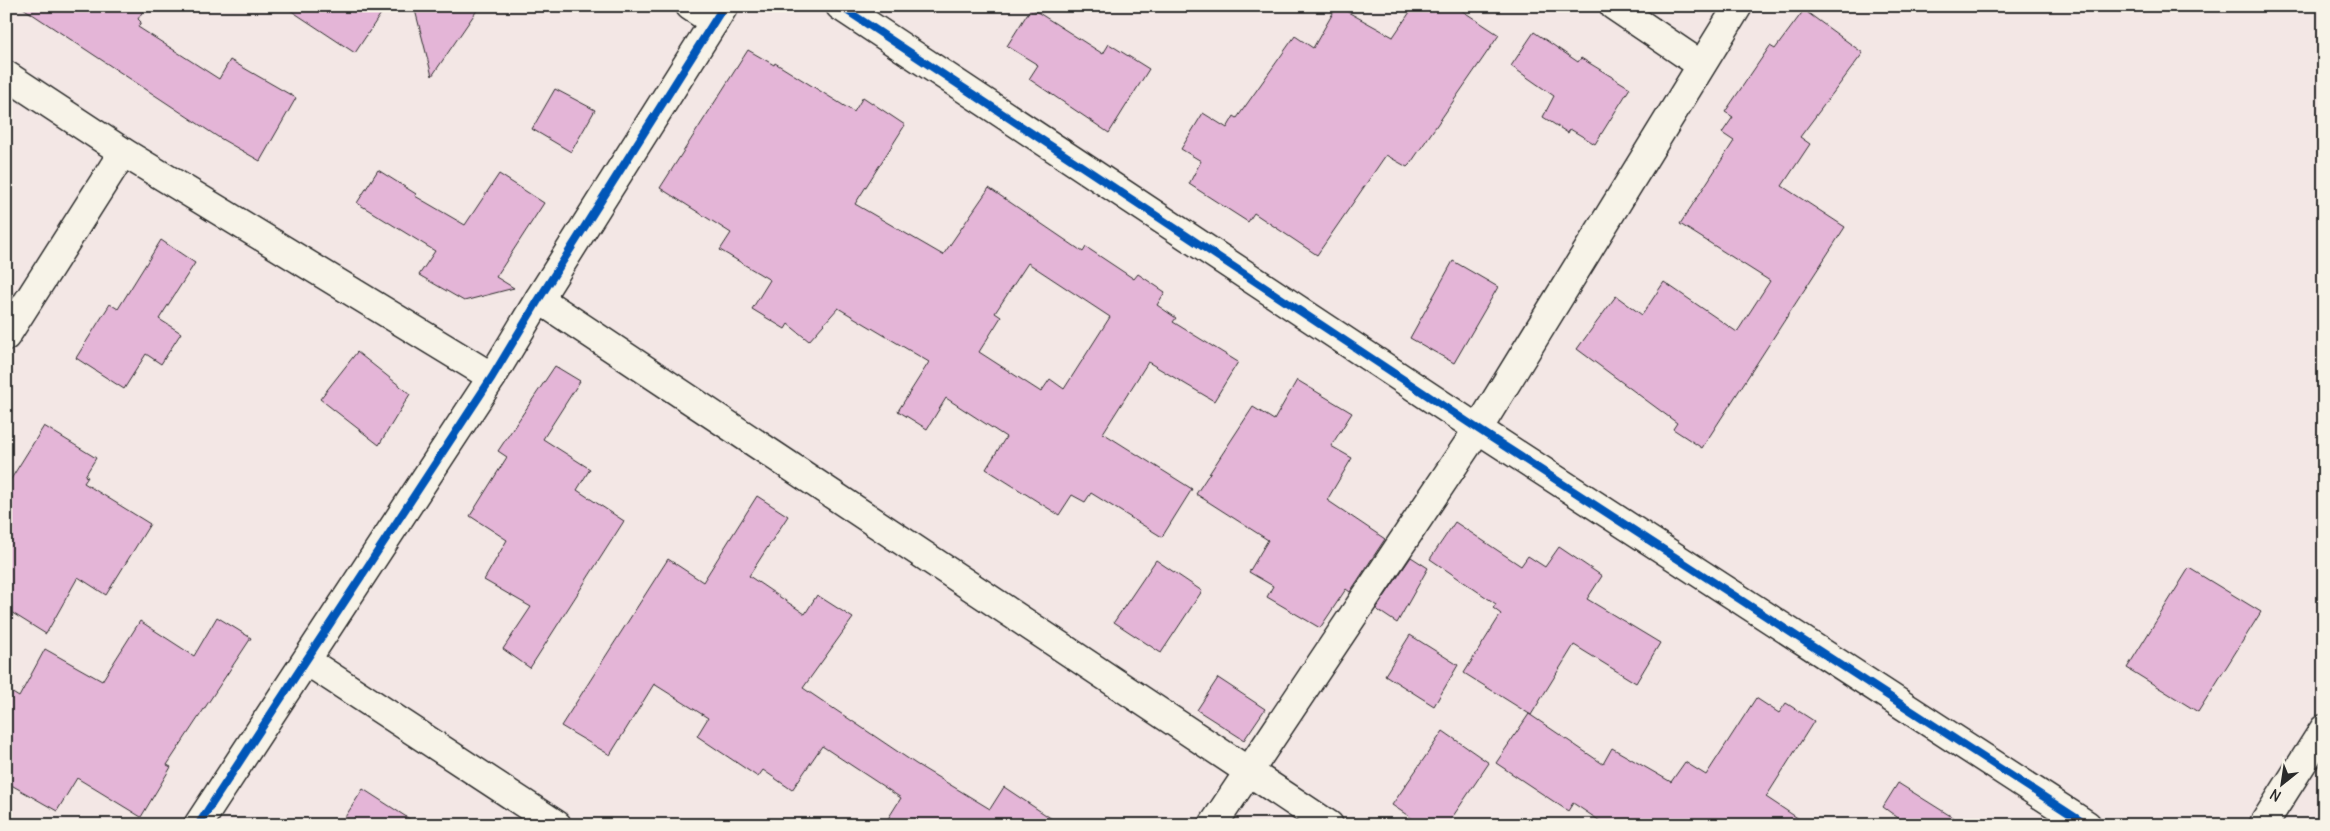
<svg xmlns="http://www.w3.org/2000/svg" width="2330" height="831" font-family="Delius,sans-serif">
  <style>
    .building { fill: #e4b5d7; stroke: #2b2b2b; fill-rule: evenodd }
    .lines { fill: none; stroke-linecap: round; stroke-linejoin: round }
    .minor-casing { stroke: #2b2b2b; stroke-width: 31 }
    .minor { stroke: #f7f3e8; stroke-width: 28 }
    .cycleway-casing { stroke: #f7f3e8; stroke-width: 11 }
    .cycleway { stroke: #0057b8; stroke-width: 8 }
  </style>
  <rect width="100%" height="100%" fill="#f3e7e5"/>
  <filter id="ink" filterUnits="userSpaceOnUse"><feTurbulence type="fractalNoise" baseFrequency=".02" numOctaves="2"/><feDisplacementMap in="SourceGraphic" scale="10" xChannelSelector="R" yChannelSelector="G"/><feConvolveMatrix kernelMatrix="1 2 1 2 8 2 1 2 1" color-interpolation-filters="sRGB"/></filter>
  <g filter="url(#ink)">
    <g class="building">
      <polygon points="20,6 146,6 138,19 141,22 138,27 219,79 230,60 296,98 260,161 218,137"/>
      <polygon points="284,6 386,6 355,53"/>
      <polygon points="414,6 480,6 432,76"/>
      <polygon points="1337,6 1393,37 1414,6 1455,6 1499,35 1410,164 1407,167 1386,155 1317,255 1254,213 1248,222 1189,184 1201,161 1181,149 1203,113 1227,128 1234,116 1237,118 1295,36 1313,48"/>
      <polygon points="1031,8 1103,54 1109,44 1149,69 1109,133 1029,79 1038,65 1007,46"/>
      <polygon points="1804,10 1863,53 1800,137 1810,144 1782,186 1845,227 1702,448 1673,429 1677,423 1577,349 1616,296 1642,315 1664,282 1737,332 1770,281 1680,224 1734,141 1722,133 1733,117 1725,112 1770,46 1775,49"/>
      <polygon points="1534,32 1578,62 1581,58 1630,88 1595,144 1570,129 1568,133 1543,117 1554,96 1511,66"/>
      <path d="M748,50L774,65L775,63L854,112L863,97L905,125L855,204L943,255L989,188L1083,252L1086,247L1134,279L1138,274L1165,292L1157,305L1176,318L1173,322L1238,362L1214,401L1148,362L1103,433L1192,489L1162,537L1091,493L1085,502L1072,495L1059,515L986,469L1006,437L946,398L927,429L898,411L929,362L838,308L809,341L788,324L785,329L752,309L770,280L720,250L731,233L660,188ZM1028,263L1110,317L1064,389L1050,379L1041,392L979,352L1001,317L995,313Z"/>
      <polygon points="555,89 595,110 571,152 532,129"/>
      <polygon points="378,170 416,194 415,196 465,225 499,174 544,203 496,277 514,288 464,301 419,275 435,251 357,203"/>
      <polygon points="161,240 195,263 159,319 181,333 161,364 146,354 124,389 76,358 110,304 118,309"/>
      <polygon points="1453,261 1498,287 1454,363 1410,338"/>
      <polygon points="357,352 410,394 379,445 320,399"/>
      <polygon points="555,366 580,381 543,439 590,469 577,490 624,521 530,668 503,649 531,607 484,580 507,540 470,516 507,457 498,451"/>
      <polygon points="1297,380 1352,413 1331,446 1352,458 1327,500 1385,539 1350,592 1346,589 1320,628 1267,597 1273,586 1249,572 1268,540 1196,494 1253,407 1274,420"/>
      <polygon points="44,426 96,458 85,476 88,477 84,483 150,524 106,595 78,577 46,634 6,609 6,487"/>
      <polygon points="757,496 788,516 749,576 805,614 817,595 853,618 803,688 916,764 990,809 1004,787 1061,825 884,825 901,798 822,746 792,790 763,770 758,777 697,736 708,718 654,684 610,755 561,726 668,559 703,582"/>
      <polygon points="1455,522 1521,566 1528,556 1545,567 1559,547 1602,576 1587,599 1660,643 1636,683 1574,645 1531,715 1464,673 1501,614 1493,608 1496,604 1430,559"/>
      <polygon points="1411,557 1428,568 1397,623 1376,609"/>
      <polygon points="1156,560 1202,591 1161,653 1114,622"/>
      <polygon points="2189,568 2261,612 2198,712 2127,668"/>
      <polygon points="217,617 251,638 167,765 171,767 141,817 77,778 57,811 6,782 6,689 19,697 45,649 102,681 140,621 194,656"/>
      <polygon points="1410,635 1458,665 1434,706 1385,675"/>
      <polygon points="1218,678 1265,709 1244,740 1197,710"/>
      <polygon points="1756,698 1779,713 1786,703 1814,721 1766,797 1808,825 1606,825 1573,803 1568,811 1496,763 1529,714 1603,764 1612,748 1671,782 1685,762 1706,775"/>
      <polygon points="1443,731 1489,763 1447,825 1422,825 1392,805"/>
      <polygon points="1898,783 1965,825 1908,825 1883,807"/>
      <polygon points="363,789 419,825 340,825"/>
    </g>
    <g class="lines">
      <defs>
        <g id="minor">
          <polyline points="690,6 714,22"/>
          <polyline points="840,6 1478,429 2087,825"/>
          <polyline points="1614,6 1701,65"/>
          <polyline points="6,75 123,152 492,377"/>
          <polyline points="539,299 1329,825"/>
          <polyline points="6,336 123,152"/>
          <polyline points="307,661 557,825"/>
          <polyline points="198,825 492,377 539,299 724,6"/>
          <polyline points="1213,825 1478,429 1738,6"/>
          <polyline points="2263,825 2324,729"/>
        </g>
      </defs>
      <use href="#minor" class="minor-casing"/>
      <use href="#minor" class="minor"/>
      <defs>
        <g id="cycleway">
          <polyline points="840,6 1478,429 2087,825"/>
          <polyline points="198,825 492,377 539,299 724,6"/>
        </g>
      </defs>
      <use href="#cycleway" class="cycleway-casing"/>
      <use href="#cycleway" class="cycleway"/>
    </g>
  </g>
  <rect width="2330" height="831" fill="none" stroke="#f7f3e8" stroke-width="25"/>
  <rect x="12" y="12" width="2305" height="806" fill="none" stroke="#2b2b2b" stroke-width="2" filter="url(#ink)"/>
  <g transform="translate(2282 784) rotate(210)" stroke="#f7f3e8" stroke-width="4" paint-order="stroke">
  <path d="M0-4L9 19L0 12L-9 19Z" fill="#2b2b2b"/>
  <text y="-8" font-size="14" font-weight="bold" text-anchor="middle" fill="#2b2b2b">N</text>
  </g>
</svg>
